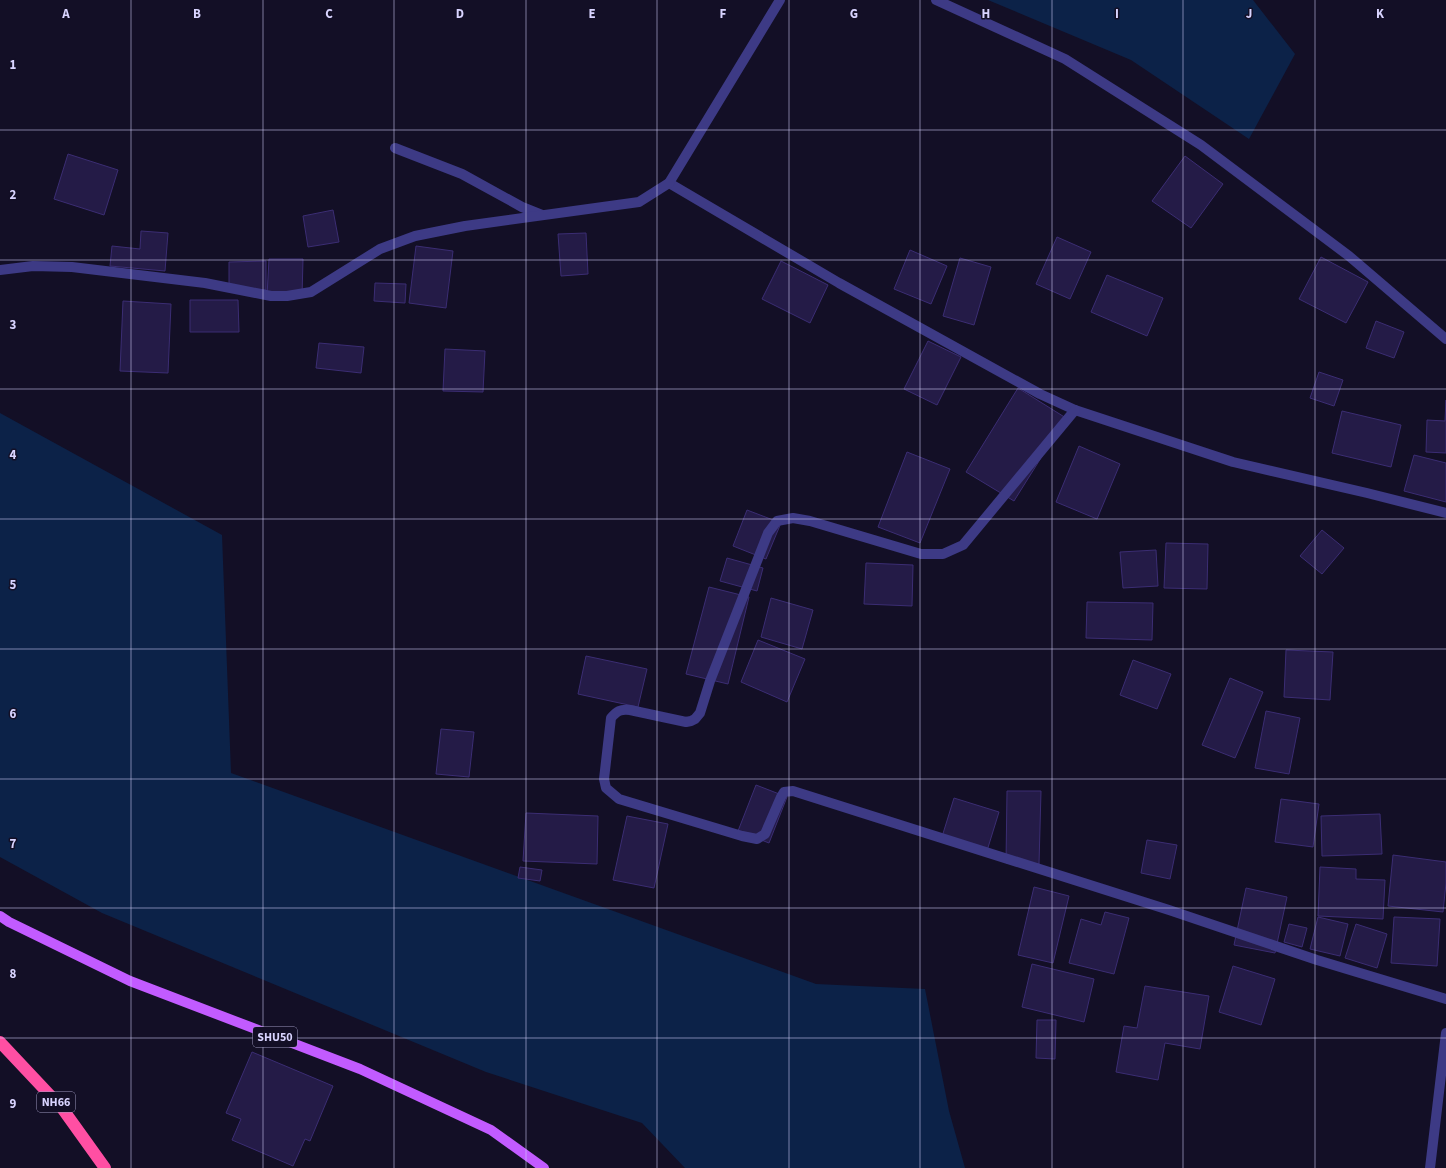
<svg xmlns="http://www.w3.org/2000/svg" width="1446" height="1168" font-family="'Source Sans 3',sans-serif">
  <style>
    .water { fill: #0c2248 }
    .building { fill: #241b47; stroke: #3b2d73 }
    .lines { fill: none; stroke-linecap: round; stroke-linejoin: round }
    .lane { stroke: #3d3a85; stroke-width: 10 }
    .street { stroke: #3d3a85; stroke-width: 10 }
    .primary { stroke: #c25bff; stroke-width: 10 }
    .highway { stroke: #ff4fa3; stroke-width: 12 }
    .grid { fill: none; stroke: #d9d4ff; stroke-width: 1; stroke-opacity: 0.55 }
    .labels { text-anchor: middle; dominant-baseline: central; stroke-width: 3; stroke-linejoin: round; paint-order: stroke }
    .shield { fill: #130f26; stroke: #9e99be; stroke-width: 1 }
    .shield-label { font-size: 12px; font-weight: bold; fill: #d9d4ff }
    .grid-label { font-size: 13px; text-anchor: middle; font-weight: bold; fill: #d9d4ff; stroke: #130f26; stroke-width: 3; stroke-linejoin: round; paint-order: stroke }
  </style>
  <rect width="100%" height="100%" fill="#130f26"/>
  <g class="water">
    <polygon points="988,0 1253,0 1295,54 1249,139 1131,60"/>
    <polygon points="0,413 222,535 231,773 816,984 925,989 949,1111 965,1168 685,1168 642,1123 486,1072 102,913 0,857"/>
  </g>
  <g class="building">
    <polygon points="68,154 118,170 104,215 54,199"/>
    <polygon points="1185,156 1223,184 1191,228 1152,201"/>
    <polygon points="333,210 339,242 308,247 303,216"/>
    <polygon points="141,231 168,233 165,271 110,266 112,246 140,249"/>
    <polygon points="586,233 588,274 561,276 558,234"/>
    <polygon points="1057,237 1091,252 1070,299 1036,284"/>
    <polygon points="416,246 453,251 446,308 409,303"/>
    <polygon points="910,250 947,266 931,304 894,289"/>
    <polygon points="1321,257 1368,282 1346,323 1299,299"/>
    <polygon points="960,258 991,267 974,325 943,316"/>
    <polygon points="269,259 303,259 302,297 267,296"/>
    <polygon points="266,261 266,290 229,291 229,262"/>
    <polygon points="781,261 828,285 810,323 762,299"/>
    <polygon points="1107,275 1163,298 1147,336 1091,312"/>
    <polygon points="375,283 406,284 405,303 374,301"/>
    <polygon points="190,300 238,300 239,332 190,332"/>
    <polygon points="123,301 171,304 168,373 120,371"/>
    <polygon points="1376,321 1404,332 1394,358 1366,348"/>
    <polygon points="928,341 961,357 937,405 904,389"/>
    <polygon points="319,343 364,347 361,373 316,368"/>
    <polygon points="445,349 485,351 483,392 443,391"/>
    <polygon points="1319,372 1343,380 1334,406 1310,398"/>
    <polygon points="1018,388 1066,418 1014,501 966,472"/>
    <polygon points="1446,400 1446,453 1426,452 1427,420 1445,421"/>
    <polygon points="1342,411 1401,425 1391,467 1332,453"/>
    <polygon points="1079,446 1120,464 1097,519 1056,502"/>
    <polygon points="907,452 950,469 920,543 878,527"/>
    <polygon points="1414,455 1446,463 1446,502 1404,491"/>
    <polygon points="747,510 781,523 766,559 733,546"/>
    <polygon points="1322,530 1344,548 1322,574 1300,556"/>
    <polygon points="1166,543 1208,544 1207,589 1164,588"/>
    <polygon points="1156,550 1158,586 1123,588 1120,552"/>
    <polygon points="727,558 763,568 757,591 720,581"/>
    <polygon points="866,563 913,565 912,606 864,604"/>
    <polygon points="709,587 749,597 728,684 686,674"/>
    <polygon points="771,598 813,610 802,649 761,637"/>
    <polygon points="1087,602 1153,603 1152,640 1086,638"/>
    <polygon points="758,640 805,659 787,702 741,682"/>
    <polygon points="1286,650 1333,652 1330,700 1284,697"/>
    <polygon points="586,656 647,669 638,707 578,694"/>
    <polygon points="1133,660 1171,674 1157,709 1120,695"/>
    <polygon points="1230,678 1263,692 1235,758 1202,745"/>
    <polygon points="1266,711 1300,718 1289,774 1255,768"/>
    <polygon points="441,729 474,732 469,777 436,774"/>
    <polygon points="756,785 787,797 769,843 738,831"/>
    <polygon points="1007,791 1041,791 1039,864 1006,863"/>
    <polygon points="954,798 999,812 986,854 941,840"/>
    <polygon points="1281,799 1319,804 1313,847 1275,842"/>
    <polygon points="526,813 598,816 597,864 523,861"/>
    <polygon points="1380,814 1382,854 1322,856 1321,816"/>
    <polygon points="627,816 668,824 654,888 613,880"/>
    <polygon points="1147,840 1177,845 1170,879 1141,873"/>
    <polygon points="1393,855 1446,862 1446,883 1443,912 1388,906"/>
    <polygon points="520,867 542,870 540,881 518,878"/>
    <polygon points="1320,867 1356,869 1356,879 1385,880 1383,919 1318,916"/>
    <polygon points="1034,887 1069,896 1053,963 1018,955"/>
    <polygon points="1246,888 1287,897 1275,953 1234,945"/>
    <polygon points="1105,912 1129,918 1114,974 1069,963 1081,919 1101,925"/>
    <polygon points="1318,917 1348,924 1340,956 1310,949"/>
    <polygon points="1394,917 1440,919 1437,966 1391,963"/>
    <polygon points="1289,924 1307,928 1302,947 1284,942"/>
    <polygon points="1356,924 1387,934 1377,968 1345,958"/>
    <polygon points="1032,964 1094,979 1084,1022 1022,1007"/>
    <polygon points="1233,966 1275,979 1261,1025 1219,1012"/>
    <polygon points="1145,986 1209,996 1200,1049 1165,1043 1158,1080 1116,1072 1124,1026 1137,1028"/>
    <polygon points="1037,1020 1056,1020 1055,1059 1036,1058"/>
    <polygon points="252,1052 333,1086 310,1141 305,1139 293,1166 232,1140 241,1119 226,1113"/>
  </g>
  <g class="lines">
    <polyline class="lane" points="395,148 462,174 522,207 542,215"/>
    <g class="street">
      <polyline points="936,0 1065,59 1201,145 1349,256 1446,339"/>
      <polyline points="669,183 839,283 1040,394 1075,410 1233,462 1367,493 1446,513"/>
      <polyline points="0,270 33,266 72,267 205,283 271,296 287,296 311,292 380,249 415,236 465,226 639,202 669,183 780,0"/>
      <path d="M1075,410L963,545L943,554H921L810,521L793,518L777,521L768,533L710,681L700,713L695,719L691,721L686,722L630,710C620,709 617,711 611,718L604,779L606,788L619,799L742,836L757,839L765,834L781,797L784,792L793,791L1169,910L1317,960L1446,999"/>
      <polyline points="1430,1168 1446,1033"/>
    </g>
    <polyline class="primary" points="0,916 9,922 130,981 360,1069 491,1130 544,1168"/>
    <polyline class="highway" points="0,1042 62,1108 105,1168"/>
  </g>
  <path class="grid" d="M131,0V1168M263,0V1168M394,0V1168M526,0V1168M657,0V1168M789,0V1168M920,0V1168M1052,0V1168M1183,0V1168M1315,0V1168M0,130H1446M0,260H1446M0,389H1446M0,519H1446M0,649H1446M0,779H1446M0,908H1446M0,1038H1446"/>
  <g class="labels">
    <g class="shield">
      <rect x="253" y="1027" width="44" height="20" rx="3"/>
      <rect x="37" y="1092" width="38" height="20" rx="3"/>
    </g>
    <g class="shield-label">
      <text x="275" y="1037">SHU50</text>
      <text x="56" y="1102">NH66</text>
    </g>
  </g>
  <g class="grid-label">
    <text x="66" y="18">A</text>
    <text x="197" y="18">B</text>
    <text x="329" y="18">C</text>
    <text x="460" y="18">D</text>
    <text x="592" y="18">E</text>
    <text x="723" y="18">F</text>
    <text x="854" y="18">G</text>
    <text x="986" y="18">H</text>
    <text x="1117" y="18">I</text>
    <text x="1249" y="18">J</text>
    <text x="1380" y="18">K</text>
    <text x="13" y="69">1</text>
    <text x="13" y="199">2</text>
    <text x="13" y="329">3</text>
    <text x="13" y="459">4</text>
    <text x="13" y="589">5</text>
    <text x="13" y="718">6</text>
    <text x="13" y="848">7</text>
    <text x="13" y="978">8</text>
    <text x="13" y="1108">9</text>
  </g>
</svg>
